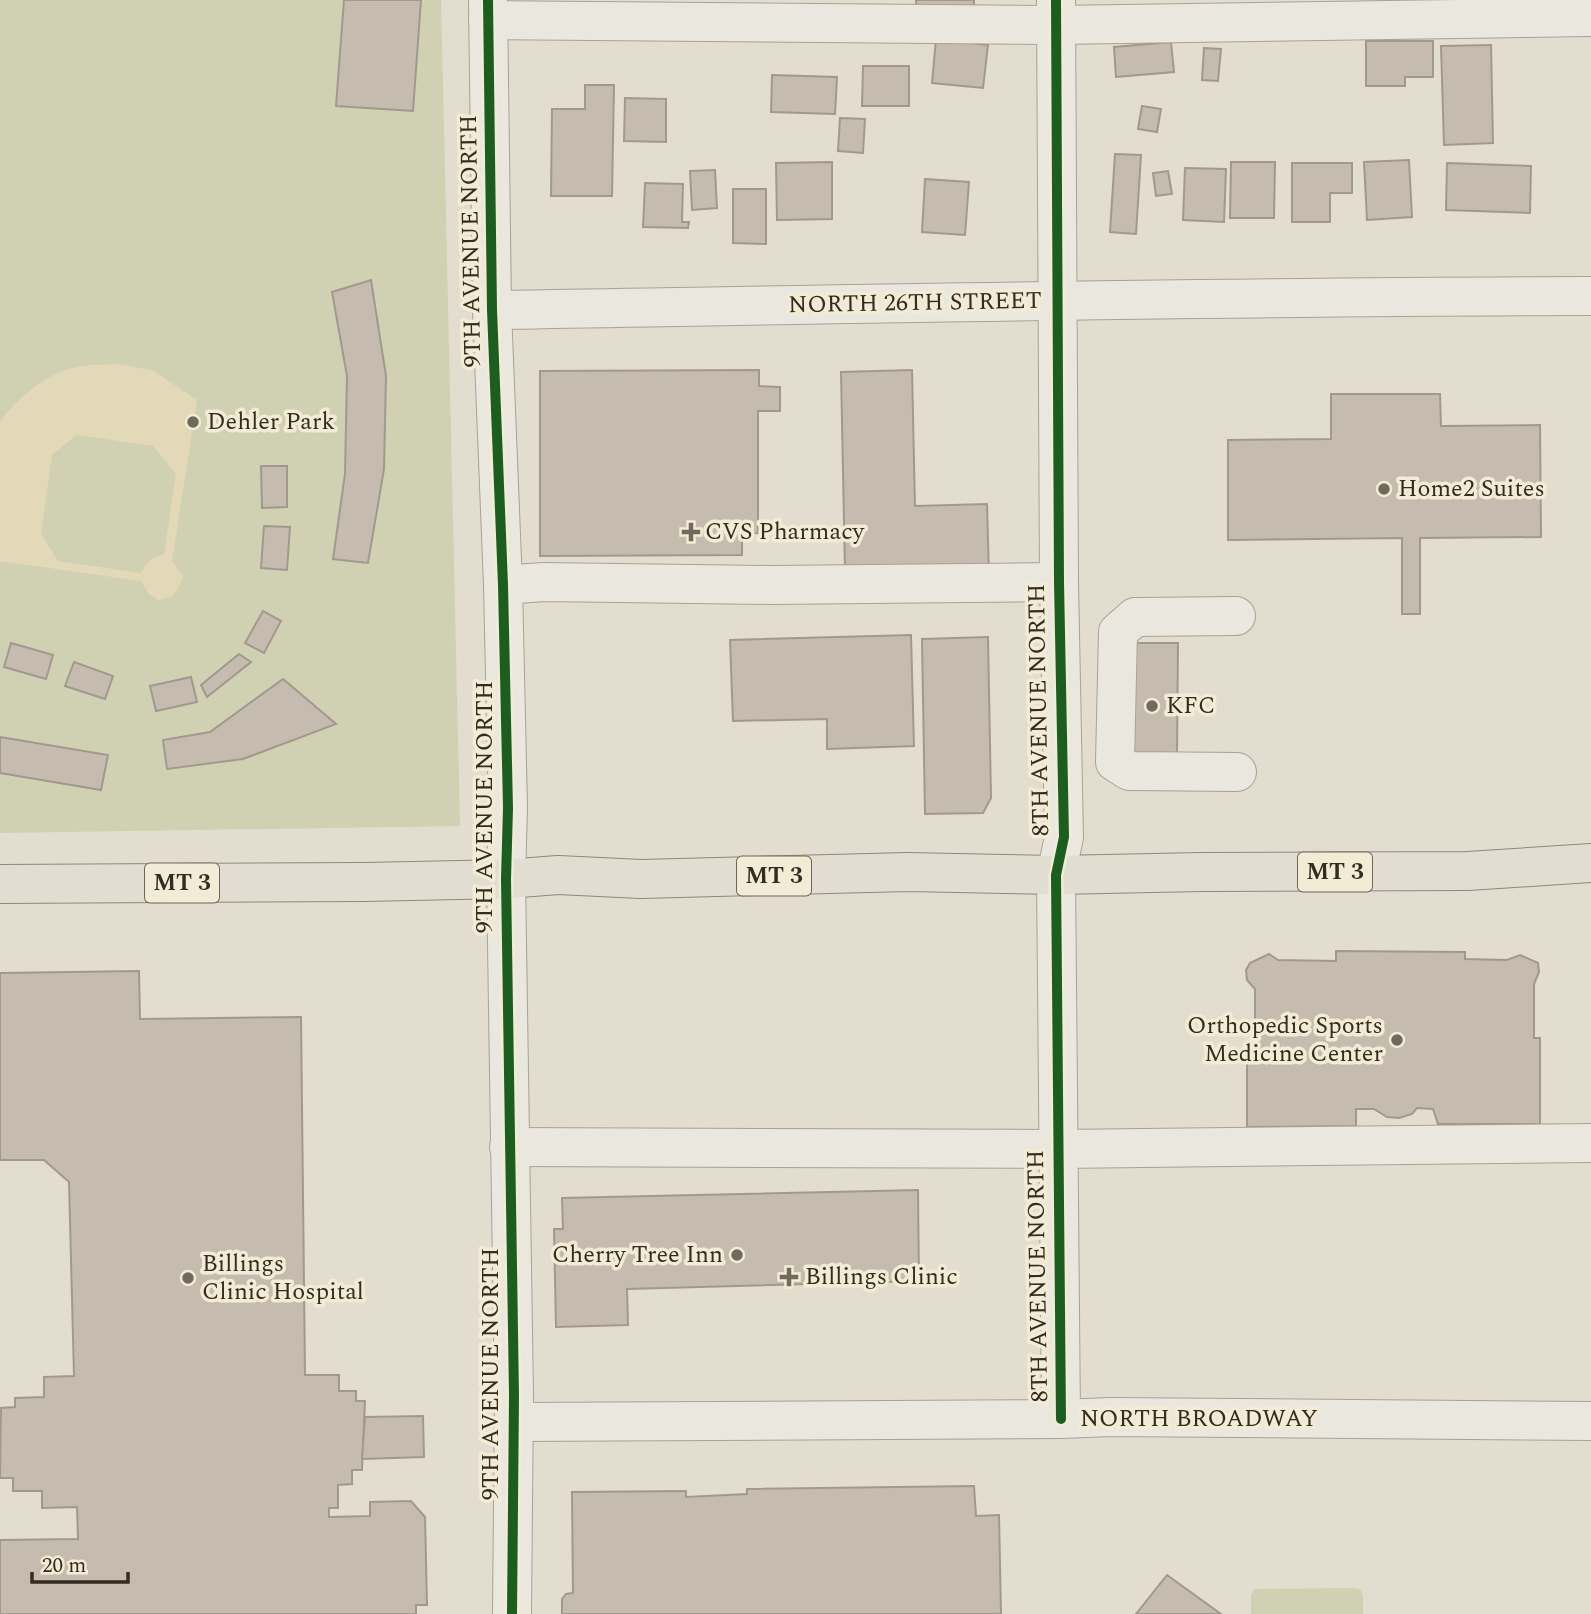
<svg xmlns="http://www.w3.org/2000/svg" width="1591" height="1614" font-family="Spectral,serif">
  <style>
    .green { fill: #cfd1b2 }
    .sand { fill: #e3d9b8; fill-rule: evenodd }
    .building { fill: #c5bcaf; stroke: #a2998e; stroke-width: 2 }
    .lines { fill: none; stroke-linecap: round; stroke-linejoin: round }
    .minor-casing { stroke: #a8a297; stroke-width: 40 }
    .major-casing { stroke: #8d887e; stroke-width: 40 }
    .minor { stroke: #eae7df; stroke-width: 38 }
    .major { stroke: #e1ddd1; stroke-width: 38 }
    .cycleway-casing { stroke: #f2ebd5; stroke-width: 15 }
    .cycleway { stroke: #1b5e20; stroke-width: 10 }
    .poi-dot { fill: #72695d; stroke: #f2ebd5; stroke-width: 2.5 }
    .labels { text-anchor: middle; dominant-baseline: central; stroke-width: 7; stroke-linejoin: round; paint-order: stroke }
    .shield { fill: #f2ebd5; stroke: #6e6556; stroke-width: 2 }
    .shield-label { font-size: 23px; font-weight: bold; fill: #352b20 }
    .street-label { font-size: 24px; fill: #352b20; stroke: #f2ebd5 }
    .poi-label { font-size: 24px; fill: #352b20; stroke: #f2ebd5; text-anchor: start }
  </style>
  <rect width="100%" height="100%" fill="#e2ddce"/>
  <g class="green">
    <polygon points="0,0 441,0 460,826 0,833"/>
    <polygon points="1356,1588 1361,1590 1363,1596 1363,1614 1251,1614 1251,1595 1255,1589"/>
  </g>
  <path class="sand" d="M116,364L152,370L197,400L172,561L183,576L178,589L171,597L158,600L148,593L141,581L0,561V421C19,397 50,370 82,366C93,364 105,365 116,364ZM77,435L153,446L176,474L164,554C152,557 147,562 141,573L58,561L41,534L52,455Z"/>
  <g class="building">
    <polygon points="344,0 421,0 413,111 336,106"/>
    <polygon points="916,0 974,0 974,16 917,20"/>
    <polygon points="936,39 988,45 983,88 932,83"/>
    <polygon points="1366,41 1433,41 1433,77 1405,77 1405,86 1366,86"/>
    <polygon points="1171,42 1174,72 1116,77 1114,47"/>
    <polygon points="1491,45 1493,143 1444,145 1441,46"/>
    <polygon points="1204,48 1221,49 1218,81 1202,80"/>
    <polygon points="863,66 909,66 909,106 862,106"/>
    <polygon points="772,75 837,77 835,114 771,112"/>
    <polygon points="585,85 614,85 612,196 551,196 552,109 585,109"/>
    <polygon points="625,98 666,99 666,142 624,141"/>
    <polygon points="1142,106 1161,109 1157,132 1138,129"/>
    <polygon points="840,118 865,119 863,153 838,151"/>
    <polygon points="1115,154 1141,155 1136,234 1110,232"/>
    <polygon points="1409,160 1412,217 1367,220 1364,162"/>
    <polygon points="832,162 832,219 777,220 776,163"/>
    <polygon points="1231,162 1275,162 1274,218 1230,218"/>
    <polygon points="1292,163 1352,163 1352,193 1330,193 1330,222 1292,222"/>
    <polygon points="1447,163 1531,166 1530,213 1446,210"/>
    <polygon points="1185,168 1226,169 1224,222 1183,220"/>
    <polygon points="715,170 717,208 692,210 690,171"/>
    <polygon points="1168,171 1172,194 1156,196 1153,173"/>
    <polygon points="925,179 969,182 965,235 922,232"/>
    <polygon points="645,183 683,184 682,222 689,222 688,228 643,227"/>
    <polygon points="733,189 766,189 766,244 733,243"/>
    <polygon points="371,280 386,376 384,469 368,563 333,559 345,474 347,376 332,292"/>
    <polygon points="759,370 759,386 780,387 780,411 758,411 758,533 742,534 742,555 540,556 540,371"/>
    <polygon points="912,370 915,506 987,504 989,574 845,570 841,372"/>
    <polygon points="1331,394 1440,394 1441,426 1540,425 1541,537 1420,538 1420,614 1402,614 1402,538 1228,540 1228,440 1331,439"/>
    <polygon points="261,466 287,466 287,507 262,508"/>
    <polygon points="264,526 290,527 287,570 261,568"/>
    <polygon points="263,611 281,621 264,653 245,643"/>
    <polygon points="911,635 914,746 827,749 827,719 733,721 730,640"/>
    <polygon points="988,637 991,798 983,813 925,814 922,639"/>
    <polygon points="11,643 53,655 46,679 4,667"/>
    <polygon points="1133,643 1178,643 1177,757 1132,757"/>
    <polygon points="239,654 251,662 207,697 201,685"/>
    <polygon points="74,662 113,676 105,699 65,686"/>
    <polygon points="191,677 197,702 156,711 150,686"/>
    <polygon points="283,679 336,724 243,759 167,769 163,740 210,732"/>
    <polygon points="0,737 108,755 101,790 0,773"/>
    <polygon points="1336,951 1465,952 1465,959 1507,960 1520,955 1538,963 1539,972 1534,984 1534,1038 1540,1038 1540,1124 1438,1124 1433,1109 1417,1108 1412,1114 1399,1118 1387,1117 1374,1109 1356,1109 1356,1126 1247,1127 1247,1042 1255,1042 1255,989 1247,980 1246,970 1250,963 1269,954 1278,960 1336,961"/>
    <polygon points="139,971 140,1019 301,1017 305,1375 339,1375 339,1391 356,1391 356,1401 365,1401 362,1470 352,1470 352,1484 338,1485 338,1508 329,1508 329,1517 370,1516 370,1502 411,1501 425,1517 427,1605 416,1605 416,1614 0,1614 0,1540 78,1539 77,1507 42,1508 42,1491 13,1491 13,1478 0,1478 1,1408 15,1407 15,1398 44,1397 44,1377 74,1376 69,1182 44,1160 0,1160 0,973"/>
    <polygon points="918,1190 919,1281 627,1289 628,1325 556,1327 554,1229 563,1229 562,1198"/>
    <polygon points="423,1416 424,1457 362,1459 365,1417"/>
    <polygon points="974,1486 976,1516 999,1515 1001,1614 562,1614 562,1599 566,1594 573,1593 572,1492 686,1491 686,1497 747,1494 747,1489"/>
    <polygon points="1167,1575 1221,1614 1136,1614"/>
  </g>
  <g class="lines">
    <defs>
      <g id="minor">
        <polyline points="488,0 492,310 503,585 508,808 506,879 514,1396 512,1614"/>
        <polyline points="1056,0 1059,582 1064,837 1056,875 1061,1419"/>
        <polyline points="488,20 1056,25 1591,17"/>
        <path d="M492,310C858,304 1224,297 1591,296"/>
        <polyline points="503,585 544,582 772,585 1059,582"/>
        <polyline points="1236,616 1135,617 1118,632 1115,762 1129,771 1237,772"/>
        <polyline points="509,1147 1058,1149 1591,1143"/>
        <polyline points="514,1422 1061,1419 1110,1417 1591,1421"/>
      </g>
      <polyline id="major" points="0,884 364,882 506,879 558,875 641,879 908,872 1056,875 1202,872 1468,871 1591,863"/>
    </defs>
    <use href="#minor" class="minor-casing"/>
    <use href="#major" class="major-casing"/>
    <use href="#minor" class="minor"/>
    <use href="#major" class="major"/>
    <defs>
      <g id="cycleway">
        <polyline points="488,0 492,310 503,585 508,808 506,879 514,1396 512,1614"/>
        <polyline points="1056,0 1059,582 1064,837 1056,875 1061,1419"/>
      </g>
    </defs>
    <use href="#cycleway" class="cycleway-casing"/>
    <use href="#cycleway" class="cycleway"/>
  </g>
  <g class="poi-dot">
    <circle cx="193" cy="422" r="7"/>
    <circle cx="1384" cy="489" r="7"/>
    <path d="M687.5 521.5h7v7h7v7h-7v7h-7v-7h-7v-7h7z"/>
    <circle cx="1152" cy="706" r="7"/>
    <circle cx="1397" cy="1040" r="7"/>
    <circle cx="737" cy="1255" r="7"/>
    <path d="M785.5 1266.5h7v7h7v7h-7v7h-7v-7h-7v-7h7z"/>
    <circle cx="188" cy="1278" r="7"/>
  </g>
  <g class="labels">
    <g class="shield">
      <rect x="1298" y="852.5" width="74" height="39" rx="5"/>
      <rect x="737" y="856.5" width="74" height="39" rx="5"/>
      <rect x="145" y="863.5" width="74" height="39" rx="5"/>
    </g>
    <g class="shield-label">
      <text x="1335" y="872">MT 3</text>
      <text x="774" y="876">MT 3</text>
      <text x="182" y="883">MT 3</text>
    </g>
    <g class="street-label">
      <text transform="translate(471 241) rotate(-91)">9TH AVENUE NORTH</text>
      <text transform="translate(915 303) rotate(-1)">NORTH 26TH STREET</text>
      <text transform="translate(1039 710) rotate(-91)">8TH AVENUE NORTH</text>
      <text transform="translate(485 807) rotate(-90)">9TH AVENUE NORTH</text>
      <text transform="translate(1038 1276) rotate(-91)">8TH AVENUE NORTH</text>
      <text transform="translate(491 1374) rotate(-90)">9TH AVENUE NORTH</text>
      <text x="1199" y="1419">NORTH BROADWAY</text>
    </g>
    <g class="poi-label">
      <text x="207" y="422">Dehler Park</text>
      <text x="1398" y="489">Home2 Suites</text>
      <text x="705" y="532">CVS Pharmacy</text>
      <text x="1166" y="706">KFC</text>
      <text x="1383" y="1026" text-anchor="end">Orthopedic Sports<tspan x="1383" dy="28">Medicine Center</tspan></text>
      <text x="723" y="1255" text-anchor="end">Cherry Tree Inn</text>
      <text x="202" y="1264">Billings<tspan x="202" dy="28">Clinic Hospital</tspan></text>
      <text x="805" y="1277">Billings Clinic</text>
    </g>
  </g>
  <path d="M32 1572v10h96v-10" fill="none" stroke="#352b20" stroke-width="3.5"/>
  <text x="42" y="1572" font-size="21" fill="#352b20" stroke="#f2ebd5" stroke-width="5" paint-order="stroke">20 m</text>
</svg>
